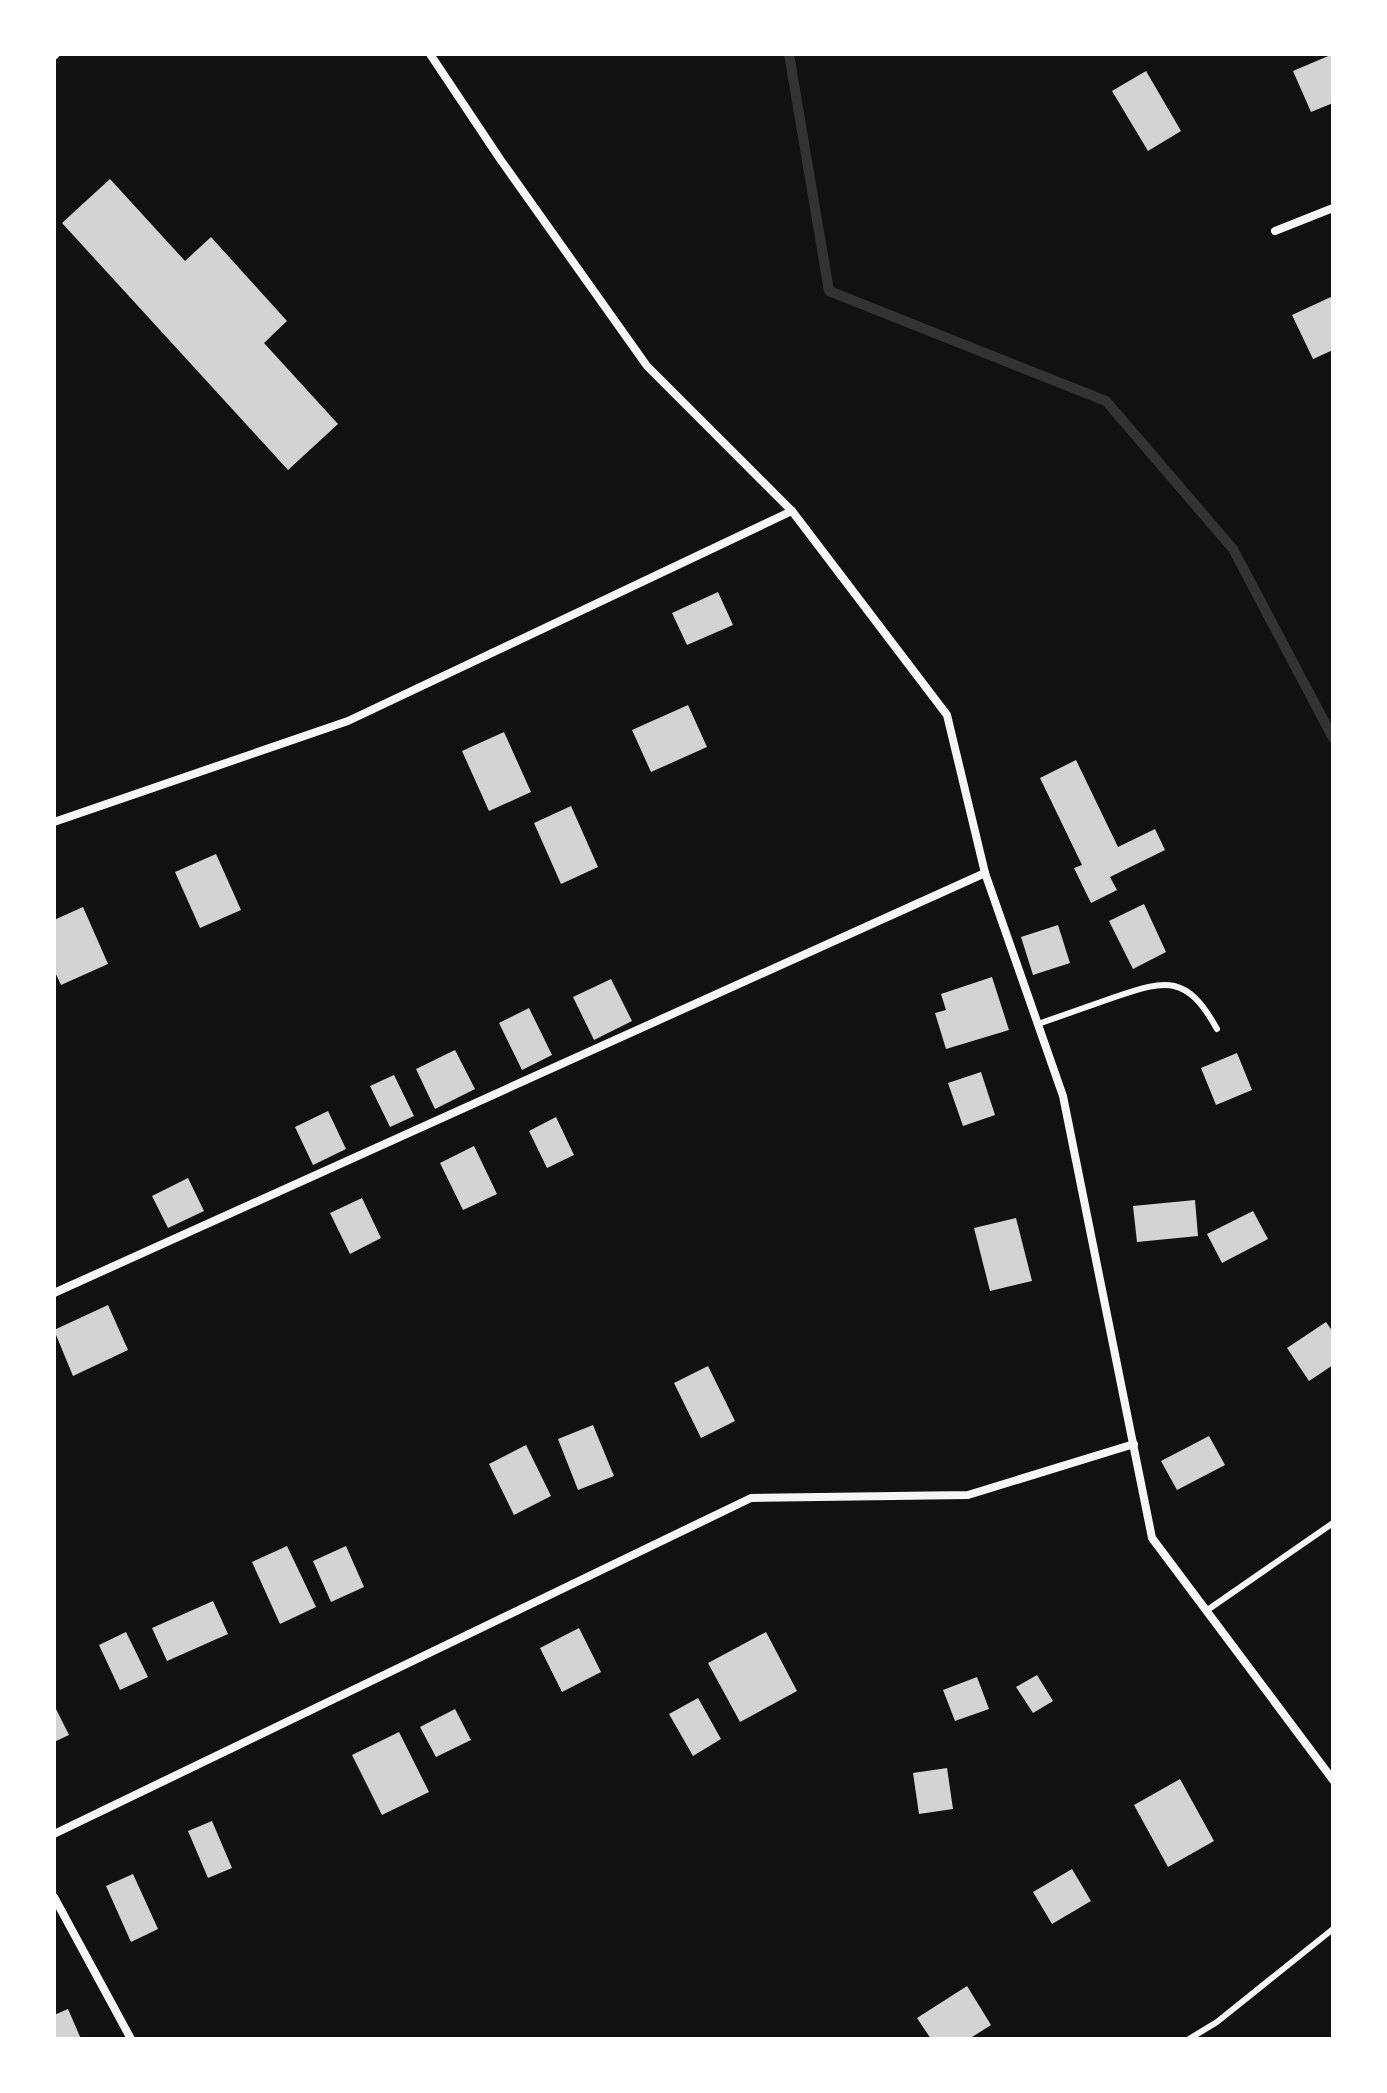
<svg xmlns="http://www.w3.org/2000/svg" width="1387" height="2093" font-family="Raleway,sans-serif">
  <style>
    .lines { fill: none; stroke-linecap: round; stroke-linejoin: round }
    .stream { stroke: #333; stroke-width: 10 }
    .building { fill: #d3d3d3 }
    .service { stroke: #f5f5f5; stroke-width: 6 }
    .minor { stroke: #f5f5f5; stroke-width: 8 }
  </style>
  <rect width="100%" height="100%" fill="#111"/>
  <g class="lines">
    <polyline class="stream" points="789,54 829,291 1106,401 1233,549 1333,738"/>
  </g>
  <g class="building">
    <polygon points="1333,54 1333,103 1311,112 1293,71"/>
    <polygon points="1146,71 1181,131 1148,151 1112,91"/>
    <polygon points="110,179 185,261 211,237 287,321 264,343 338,424 288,470 62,223"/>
    <polygon points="1333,296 1333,350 1313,359 1292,315"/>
    <polygon points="718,592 733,625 687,645 672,613"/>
    <polygon points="688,705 707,747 651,772 632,730"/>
    <polygon points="504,732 531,792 489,811 462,751"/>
    <polygon points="1076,760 1118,847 1155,829 1165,850 1110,877 1117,890 1091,903 1074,868 1082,865 1040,778"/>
    <polygon points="571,806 598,867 561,884 534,823"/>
    <polygon points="216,854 241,910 200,928 175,872"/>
    <polygon points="1144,904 1166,952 1133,969 1109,921"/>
    <polygon points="83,907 108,964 61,985 54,970 54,920"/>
    <polygon points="1058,925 1070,963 1033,975 1021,937"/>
    <polygon points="992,977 1009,1030 946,1049 935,1013 946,1010 941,994"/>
    <polygon points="611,979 632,1021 594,1040 573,997"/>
    <polygon points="529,1008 552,1055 522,1070 499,1023"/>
    <polygon points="455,1050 475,1089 435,1109 416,1069"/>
    <polygon points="1237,1053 1252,1090 1216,1105 1201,1068"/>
    <polygon points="981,1072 995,1115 963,1126 948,1083"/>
    <polygon points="394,1075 414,1116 390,1127 370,1086"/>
    <polygon points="328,1111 346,1149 313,1165 295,1127"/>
    <polygon points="556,1117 574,1155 547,1168 529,1131"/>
    <polygon points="474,1146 497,1194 463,1210 440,1163"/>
    <polygon points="188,1178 204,1211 168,1228 152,1196"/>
    <polygon points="362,1198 381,1238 350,1254 330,1213"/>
    <polygon points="1195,1200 1198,1236 1137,1242 1133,1206"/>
    <polygon points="1253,1211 1268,1239 1222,1263 1207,1234"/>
    <polygon points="1016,1218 1032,1281 990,1291 974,1228"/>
    <polygon points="108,1305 128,1350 73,1376 54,1330"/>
    <polygon points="1326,1322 1333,1332 1333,1365 1309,1381 1287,1348"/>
    <polygon points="708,1366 735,1421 701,1438 674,1383"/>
    <polygon points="593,1425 614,1476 578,1490 558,1439"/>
    <polygon points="1209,1436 1225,1465 1177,1490 1161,1461"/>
    <polygon points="526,1445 551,1496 514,1515 489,1464"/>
    <polygon points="287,1546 316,1607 280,1624 252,1562"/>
    <polygon points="346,1546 364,1587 331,1602 313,1561"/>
    <polygon points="213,1601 228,1634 167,1661 152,1628"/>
    <polygon points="579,1628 601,1672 562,1692 540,1648"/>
    <polygon points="126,1632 148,1677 120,1690 99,1645"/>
    <polygon points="766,1632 797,1691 740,1722 708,1663"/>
    <polygon points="1037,1675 1053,1701 1033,1713 1016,1687"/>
    <polygon points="977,1677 989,1709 955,1721 943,1690"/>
    <polygon points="698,1698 721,1739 693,1756 669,1714"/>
    <polygon points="54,1705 69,1735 54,1742"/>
    <polygon points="455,1709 471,1740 436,1757 420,1727"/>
    <polygon points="399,1732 429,1792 382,1815 352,1755"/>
    <polygon points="947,1768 953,1809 919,1814 913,1773"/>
    <polygon points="1180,1779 1214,1841 1168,1867 1134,1805"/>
    <polygon points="212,1821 232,1868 208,1878 188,1831"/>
    <polygon points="1072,1869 1091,1901 1052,1924 1033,1892"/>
    <polygon points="133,1874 158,1929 131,1942 106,1886"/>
    <polygon points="967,1986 991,2025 969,2039 931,2039 917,2018"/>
    <polygon points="68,2009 81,2039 54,2039 54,2015"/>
  </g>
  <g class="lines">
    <g class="service">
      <path d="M1038,1024C1064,1015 1089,1006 1115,997C1167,979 1187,975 1217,1029"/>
      <polyline points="1206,1611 1333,1523"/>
      <polyline points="1189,2039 1217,2022 1333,1929"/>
    </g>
    <g class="minor">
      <polyline points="430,54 500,159 647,366 792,511 947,715 985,873 1063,1096 1152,1538 1333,1780"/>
      <polyline points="54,56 56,54"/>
      <polyline points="1275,231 1333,208"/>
      <polyline points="54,822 348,721 792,511"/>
      <polyline points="54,1293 985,873"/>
      <polyline points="54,1834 751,1498 968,1495 1134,1444"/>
      <polyline points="54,1897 131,2039"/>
    </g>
  </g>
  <rect width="1387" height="2093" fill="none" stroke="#ffffff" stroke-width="112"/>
</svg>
